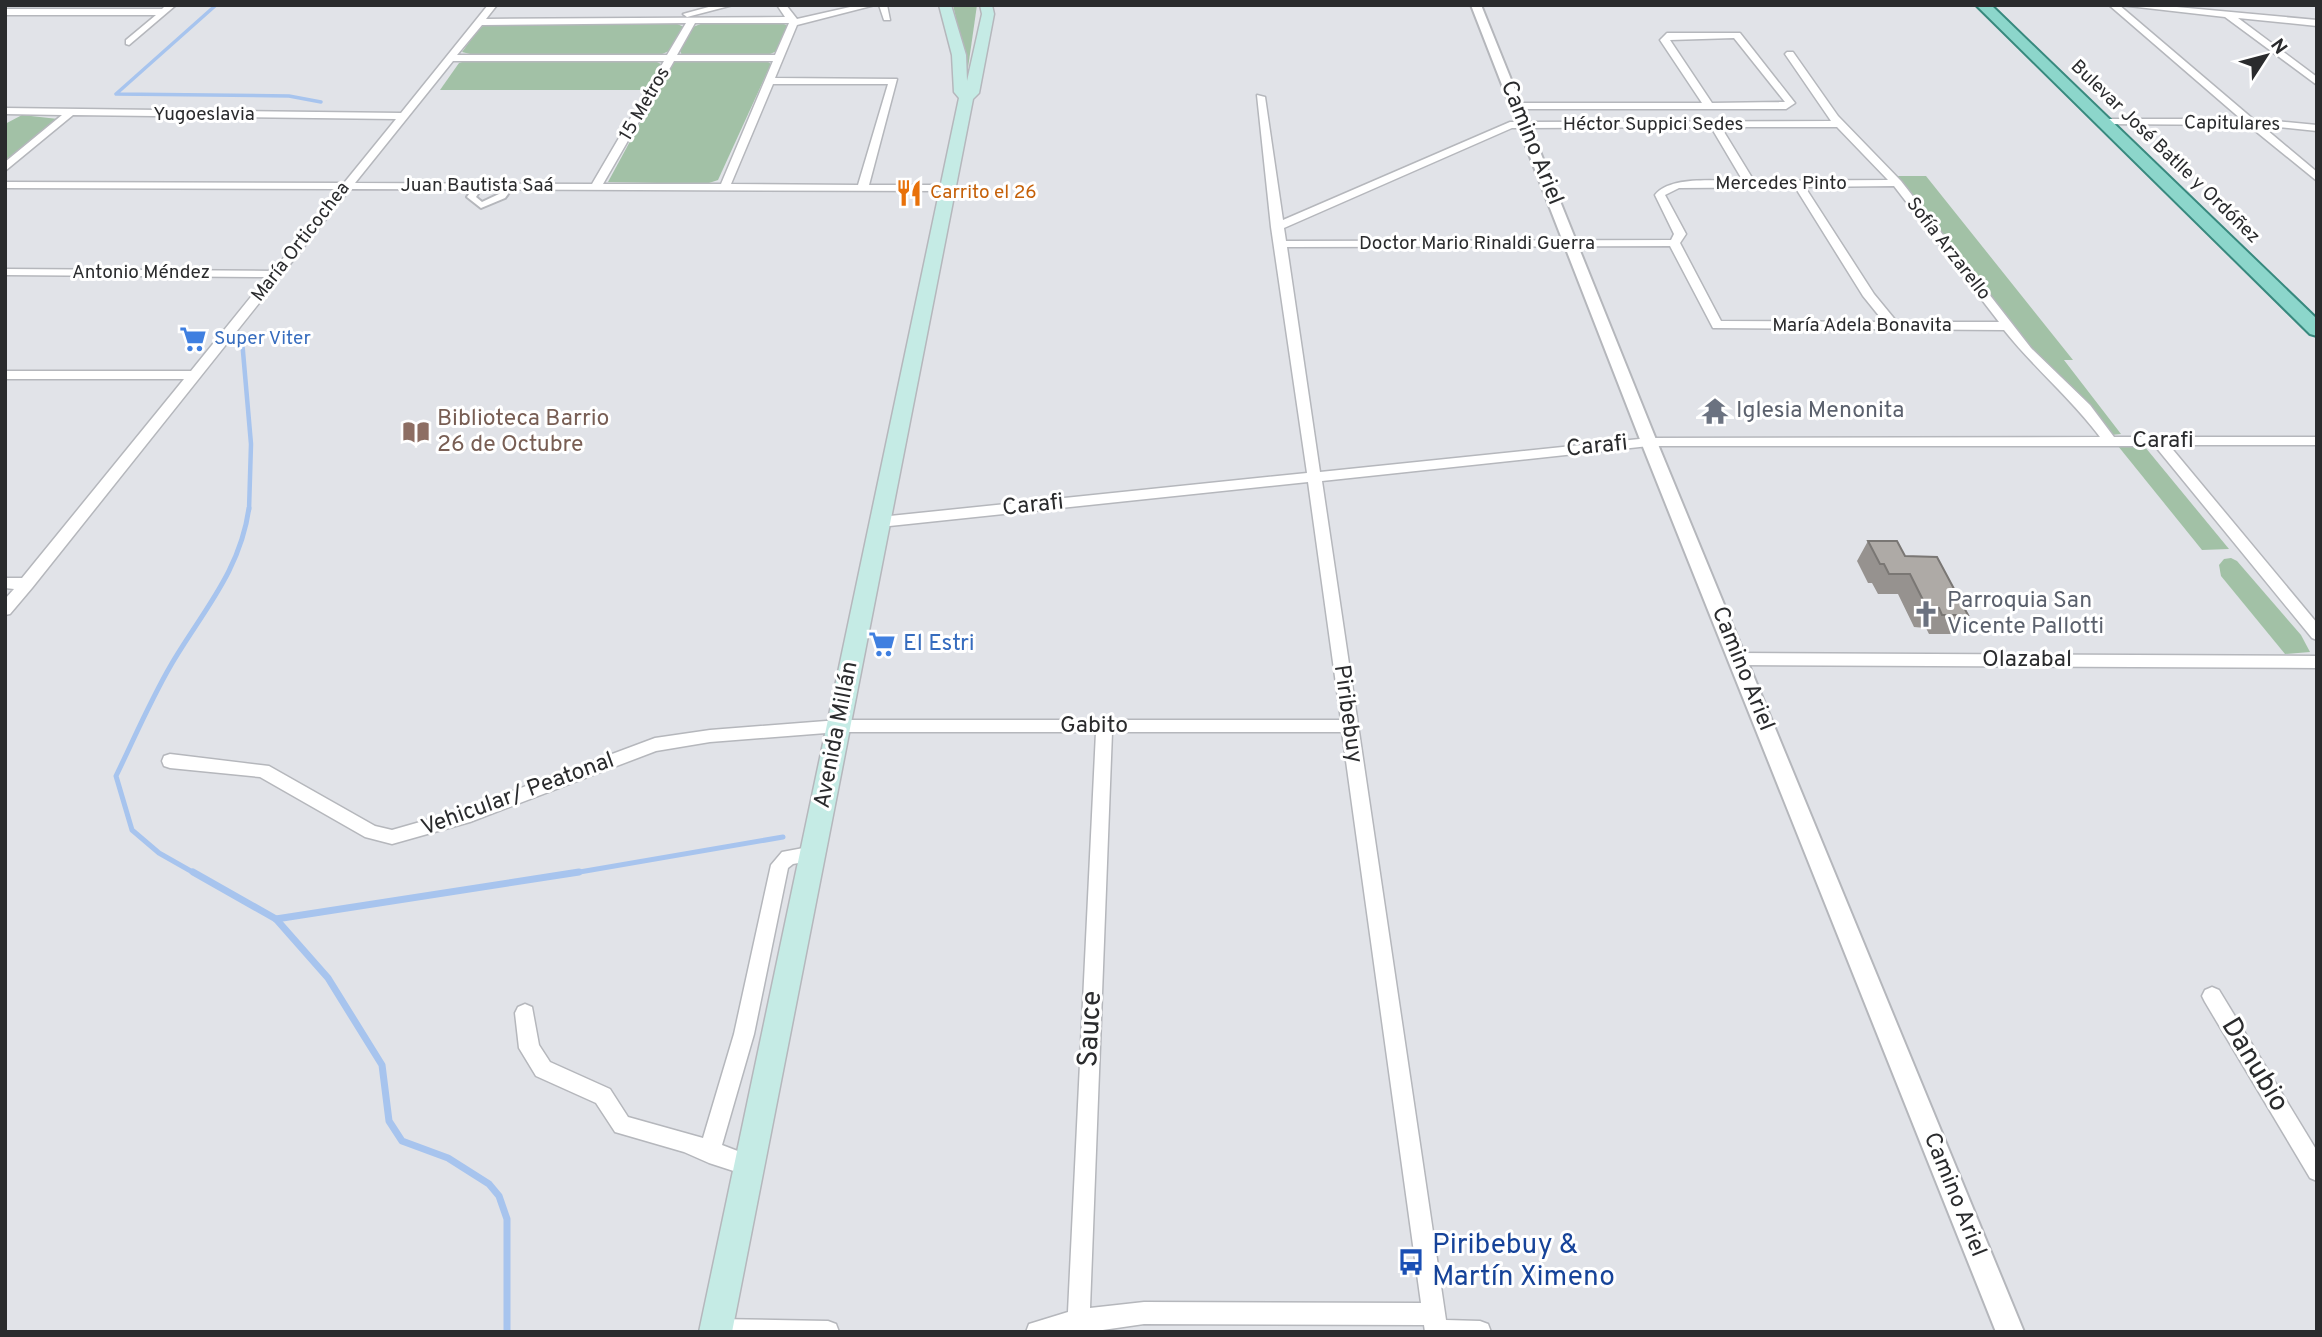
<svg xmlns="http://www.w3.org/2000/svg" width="2322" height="1337" font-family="Overpass,sans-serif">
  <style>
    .green { fill: #a2c1a6 }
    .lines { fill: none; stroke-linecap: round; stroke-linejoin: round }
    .stream-far3 { stroke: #a7c4ee; stroke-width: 3.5 }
    .stream-far2 { stroke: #a7c4ee; stroke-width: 4.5 }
    .stream-far1 { stroke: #a7c4ee; stroke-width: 5 }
    .stream { stroke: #a7c4ee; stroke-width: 7 }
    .pedestrian-casing { stroke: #b5b7bc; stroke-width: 4 }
    .minor-casing { stroke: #b5b7bc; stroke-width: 3 }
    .tertiary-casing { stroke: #b5b7bc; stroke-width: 4 }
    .secondary-casing { stroke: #b5b7bc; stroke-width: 3 }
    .primary-casing { stroke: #38897e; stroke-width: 4 }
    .pedestrian { fill: #fff; fill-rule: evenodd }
    .minor { fill: #fff; fill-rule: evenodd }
    .tertiary { fill: #fff; fill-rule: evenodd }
    .secondary { fill: #c5ebe5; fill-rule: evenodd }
    .primary { fill: #8cd6cb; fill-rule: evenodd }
    .wall { fill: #96928f }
    .building { fill: #aeaaa6; stroke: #7a7774; stroke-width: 2 }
    .labels { text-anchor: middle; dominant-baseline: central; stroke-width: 6; stroke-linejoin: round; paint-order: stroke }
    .far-street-label { font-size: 19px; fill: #2a2b2d; stroke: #fff }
    .far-food-label { font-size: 19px; fill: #c56008; stroke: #fff; text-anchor: start }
    .far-shop-label { font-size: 19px; fill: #366cbe; stroke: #fff; text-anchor: start }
    .street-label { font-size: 23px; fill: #2a2b2d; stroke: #fff }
    .worship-label { font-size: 23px; fill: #5b616d; stroke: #fff; text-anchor: start }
    .education-label { font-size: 23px; fill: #785e54; stroke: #fff; text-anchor: start }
    .shop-label { font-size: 23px; fill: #366cbe; stroke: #fff; text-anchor: start }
    .near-street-label { font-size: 28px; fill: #2a2b2d; stroke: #fff }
    .near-transit-label { font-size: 28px; fill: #164399; stroke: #fff; text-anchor: start }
  </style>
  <rect width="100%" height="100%" fill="#e1e3e8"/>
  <g class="green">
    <polygon points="953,5 977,5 968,68 967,68"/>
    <polygon points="675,23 684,27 669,51 660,55 474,55 462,52 480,27 491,24"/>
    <polygon points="703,23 782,23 788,26 777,51 768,55 682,55 680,51 693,27"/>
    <polygon points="764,59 771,64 718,180 706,184 608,182 673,62"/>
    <polygon points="465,61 655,61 661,64 645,90 440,90 459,63"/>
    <polygon points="22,115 58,119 5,166 5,124"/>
    <polygon points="1897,176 1926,176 2073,360 2064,360 2121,434 2111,435 2035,357"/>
    <polygon points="2118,446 2145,447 2229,549 2202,550"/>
    <polygon points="2231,558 2237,561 2301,635 2310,652 2285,654 2221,576 2219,565 2224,559"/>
  </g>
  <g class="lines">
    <polyline class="stream-far3" points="216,5 116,94 289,96 321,102"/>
    <polyline class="stream-far2" points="242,340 251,444 249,510"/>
    <g class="stream-far1">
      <path d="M196,874L159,853L132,830L116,776C134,739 150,701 171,665C202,612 240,572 249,508"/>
      <polyline points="568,874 783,837"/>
    </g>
    <g class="stream">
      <polyline points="193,872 276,919 328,978 382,1065 389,1121 402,1141 448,1158 489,1184 499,1196 507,1219 507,1332"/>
      <polyline points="276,919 579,872"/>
    </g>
    <defs>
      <polygon id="pedestrian" points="476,184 483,186 476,197 482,202 499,194 507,184 514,186 505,198 481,208 467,197"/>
      <g id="minor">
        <polygon points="166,5 176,5 129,45 126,44 126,40 156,15 5,15 5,9 162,9"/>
        <path d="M488,5H497L486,19L785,17L777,5H786L797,19L859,5H875L797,25L775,78L897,79L869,185H949L954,188L949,191L350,189L32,588L10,614L5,615V599L14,589L5,588V578H22L184,379H5V371H191L267,277L5,275V269L273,271L339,189L5,188V182L344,183L396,119L73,115L5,171V162L62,115L5,114V108L401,113ZM686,23L667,55H457L482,25ZM695,23H789L775,55H677ZM453,61H664L592,184L355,183ZM674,61H773L721,184H603ZM773,84H888L858,185L731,184Z"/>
        <polygon points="716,5 733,5 687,17 683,14"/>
        <polygon points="879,5 887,5 890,20 884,20"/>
        <polygon points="2109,5 2119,5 2253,119 2317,125 2317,131 2261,125 2317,172 2317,181 2248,125 2101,124 2100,122 2105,119 2241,119"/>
        <polygon points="2120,5 2155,5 2317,20 2317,26 2238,18 2317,77 2317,85 2225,17"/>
        <path d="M1667,33H1740L1795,103L1786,109H1516L1511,106L1516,103H1702L1660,40ZM1734,38L1785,102L1712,103L1670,40Z"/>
        <path d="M1787,52H1793L1838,116L1901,181L2031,348L2090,405L2114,437H2317V445H2169L2317,623V640L2312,638L2155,446H1649L1322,481L1446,1320L1480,1321L1488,1324L1491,1332H1425L1424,1325L1144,1324L1089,1332H1026L1029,1324L1068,1312L1096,732H839L710,742L656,751L470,822L392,844L365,837L260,777L170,768L164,766L162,761L164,756L170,754L269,766L375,826L392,830L462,810L655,738L710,730L839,720H1341L1308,482L880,527L873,522L880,517L1307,473L1271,227L1257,95L1265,97L1283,220L1510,122L1831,121L1785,54ZM1711,127L1743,181C1719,181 1670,175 1655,195L1674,234L1671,240L1286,241L1284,228L1512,128ZM1721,127H1837L1888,180L1754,181ZM1894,186L1999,322H1897L1874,294L1805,187ZM1795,187L1863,296L1884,322L1721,321L1680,243L1686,234L1665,195L1679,188ZM1670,246L1713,328L2004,330C2034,368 2071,398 2100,437L1649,438L1320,472L1287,247ZM1112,732H1342L1421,1303L1144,1302L1090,1308Z"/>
        <polygon points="1738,653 2317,656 2317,668 1738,665 1730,659"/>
        <polygon points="814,846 820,849 823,854 820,859 793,864 788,868 754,1034 722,1145 756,1158 760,1165 756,1172 749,1176 709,1163 684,1152 615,1132 596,1103 536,1076 519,1048 515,1013 518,1007 525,1004 532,1007 539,1045 550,1062 610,1089 628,1117 703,1138 734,1034 771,865 782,852"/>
        <polygon points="2212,987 2219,990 2317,1151 2317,1181 2310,1178 2205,1002 2202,996 2205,990"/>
        <polygon points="715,1319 828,1321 836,1324 839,1332 704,1332 707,1322"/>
      </g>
      <polygon id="tertiary" points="1471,5 1481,5 1657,442 2024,1332 1996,1332 1641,442"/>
      <polygon id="secondary" points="939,5 951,5 966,55 967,81 982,14 980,5 992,5 994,14 979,93 973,99 732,1332 699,1332 959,98 954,92 952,55"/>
      <polygon id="primary" points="1976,5 1991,5 2317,319 2317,336 2310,334"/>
    </defs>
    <use href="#pedestrian" class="pedestrian-casing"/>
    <use href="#minor" class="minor-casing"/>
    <use href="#tertiary" class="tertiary-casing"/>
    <use href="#secondary" class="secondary-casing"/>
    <use href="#primary" class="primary-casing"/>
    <use href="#pedestrian" class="pedestrian"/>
    <use href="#minor" class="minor"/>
    <use href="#tertiary" class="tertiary"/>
    <use href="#secondary" class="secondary"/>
    <use href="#primary" class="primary"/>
  </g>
  <polygon class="wall" points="1868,541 1905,556 1968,615 1954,634 1929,634 1926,628 1914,627 1898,594 1878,594 1872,583 1868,583 1857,561"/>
  <polygon class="building" points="1868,541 1897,541 1905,556 1937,557 1968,615 1942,615 1939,608 1927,608 1910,574 1889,574 1884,564 1880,564"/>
  <defs>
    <symbol id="restaurant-bare" viewBox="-9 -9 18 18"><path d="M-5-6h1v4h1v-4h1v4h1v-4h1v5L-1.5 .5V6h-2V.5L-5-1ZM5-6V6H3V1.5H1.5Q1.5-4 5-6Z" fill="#e8710a" stroke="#fff" stroke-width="2.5" paint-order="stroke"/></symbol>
    <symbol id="supermarket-bare" viewBox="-9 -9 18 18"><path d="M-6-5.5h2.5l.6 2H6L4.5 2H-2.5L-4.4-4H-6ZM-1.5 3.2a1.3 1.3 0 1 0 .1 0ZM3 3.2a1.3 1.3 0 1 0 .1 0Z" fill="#3f7fe0" stroke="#fff" stroke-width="2.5" paint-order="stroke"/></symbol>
    <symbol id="temple-bare" viewBox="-9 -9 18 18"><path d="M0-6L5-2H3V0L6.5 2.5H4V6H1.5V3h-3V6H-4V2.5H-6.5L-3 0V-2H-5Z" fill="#6b7280" stroke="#fff" stroke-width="2.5" paint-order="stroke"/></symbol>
    <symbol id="library-bare" viewBox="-9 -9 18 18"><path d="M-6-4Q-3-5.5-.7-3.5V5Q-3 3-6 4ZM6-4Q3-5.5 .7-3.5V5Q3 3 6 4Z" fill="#8d6e63" stroke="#fff" stroke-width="2.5" paint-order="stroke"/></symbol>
    <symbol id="church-bare" viewBox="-9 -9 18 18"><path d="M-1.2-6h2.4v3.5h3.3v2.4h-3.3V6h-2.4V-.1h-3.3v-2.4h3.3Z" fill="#6b7280" stroke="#fff" stroke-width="2.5" paint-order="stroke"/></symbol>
    <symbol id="bus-bare" viewBox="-9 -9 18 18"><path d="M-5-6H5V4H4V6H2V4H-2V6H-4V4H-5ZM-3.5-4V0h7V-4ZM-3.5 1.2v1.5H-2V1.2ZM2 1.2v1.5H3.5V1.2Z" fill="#1a4fb4" stroke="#fff" stroke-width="2.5" paint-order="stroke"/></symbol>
  </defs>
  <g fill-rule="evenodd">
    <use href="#restaurant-bare" x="890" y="174" width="38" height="38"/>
    <use href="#supermarket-bare" x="174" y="320" width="38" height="38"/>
    <use href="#temple-bare" x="1696" y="392" width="38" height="38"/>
    <use href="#library-bare" x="397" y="413" width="38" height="38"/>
    <use href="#church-bare" x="1907" y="595" width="38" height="38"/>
    <use href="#supermarket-bare" x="863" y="625" width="38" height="38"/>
    <use href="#bus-bare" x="1392" y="1243" width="38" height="38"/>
  </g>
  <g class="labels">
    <g class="far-street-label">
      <text transform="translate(645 104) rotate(-60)">15 Metros</text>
      <text x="204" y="115">Yugoeslavia</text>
      <text transform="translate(2232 124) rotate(1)">Capitulares</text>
      <text x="1653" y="125">Héctor Suppici Sedes</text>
      <text transform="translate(2165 152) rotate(44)">Bulevar José Batlle y Ordóñez</text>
      <text x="1781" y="184">Mercedes Pinto</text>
      <text x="477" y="186">Juan Bautista Saá</text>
      <text transform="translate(301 242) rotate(-52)">María Orticochea</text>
      <text x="1477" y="244">Doctor Mario Rinaldi Guerra</text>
      <text transform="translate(1948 249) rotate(52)">Sofía Arzarello</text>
      <text x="141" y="273">Antonio Méndez</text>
      <text x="1862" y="326">María Adela Bonavita</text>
    </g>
    <g class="far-food-label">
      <text x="930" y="193">Carrito el 26</text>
    </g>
    <g class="far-shop-label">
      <text x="214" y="339">Super Viter</text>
    </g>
    <g class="street-label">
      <text transform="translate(1531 143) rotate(68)">Camino Ariel</text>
      <text x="2163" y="441">Carafi</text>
      <text transform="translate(1597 447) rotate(-6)">Carafi</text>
      <text transform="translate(1033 506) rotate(-6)">Carafi</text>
      <text x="2027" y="660">Olazabal</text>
      <text transform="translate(1742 669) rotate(68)">Camino Ariel</text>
      <text transform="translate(1347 714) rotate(82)">Piribebuy</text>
      <text x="1094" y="726">Gabito</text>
      <text transform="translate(837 735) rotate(-79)">Avenida Millán</text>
      <text transform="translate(518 795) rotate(-20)">Vehicular/ Peatonal</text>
      <text transform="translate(1954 1195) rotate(68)">Camino Ariel</text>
    </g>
    <g class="worship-label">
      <text x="1736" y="411">Iglesia Menonita</text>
      <text x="1947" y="601">Parroquia San<tspan x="1947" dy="26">Vicente Pallotti</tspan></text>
    </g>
    <g class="education-label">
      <text x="437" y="419">Biblioteca Barrio<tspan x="437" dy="26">26 de Octubre</tspan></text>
    </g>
    <g class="shop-label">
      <text x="903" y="644">El Estri</text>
    </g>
    <g class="near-street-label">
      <text transform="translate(1091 1029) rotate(-87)">Sauce</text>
      <text transform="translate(2254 1065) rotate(59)">Danubio</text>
    </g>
    <g class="near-transit-label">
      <text x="1432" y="1246">Piribebuy &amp;<tspan x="1432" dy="32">Martín Ximeno</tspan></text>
    </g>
  </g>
  <rect width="2322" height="1337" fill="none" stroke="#2a2b2d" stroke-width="14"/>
  <g transform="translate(2266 56) rotate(54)" stroke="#ffffff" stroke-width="5" paint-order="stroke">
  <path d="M0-5L12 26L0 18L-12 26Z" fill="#2a2b2d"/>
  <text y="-10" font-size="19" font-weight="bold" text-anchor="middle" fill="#2a2b2d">N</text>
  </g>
</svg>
